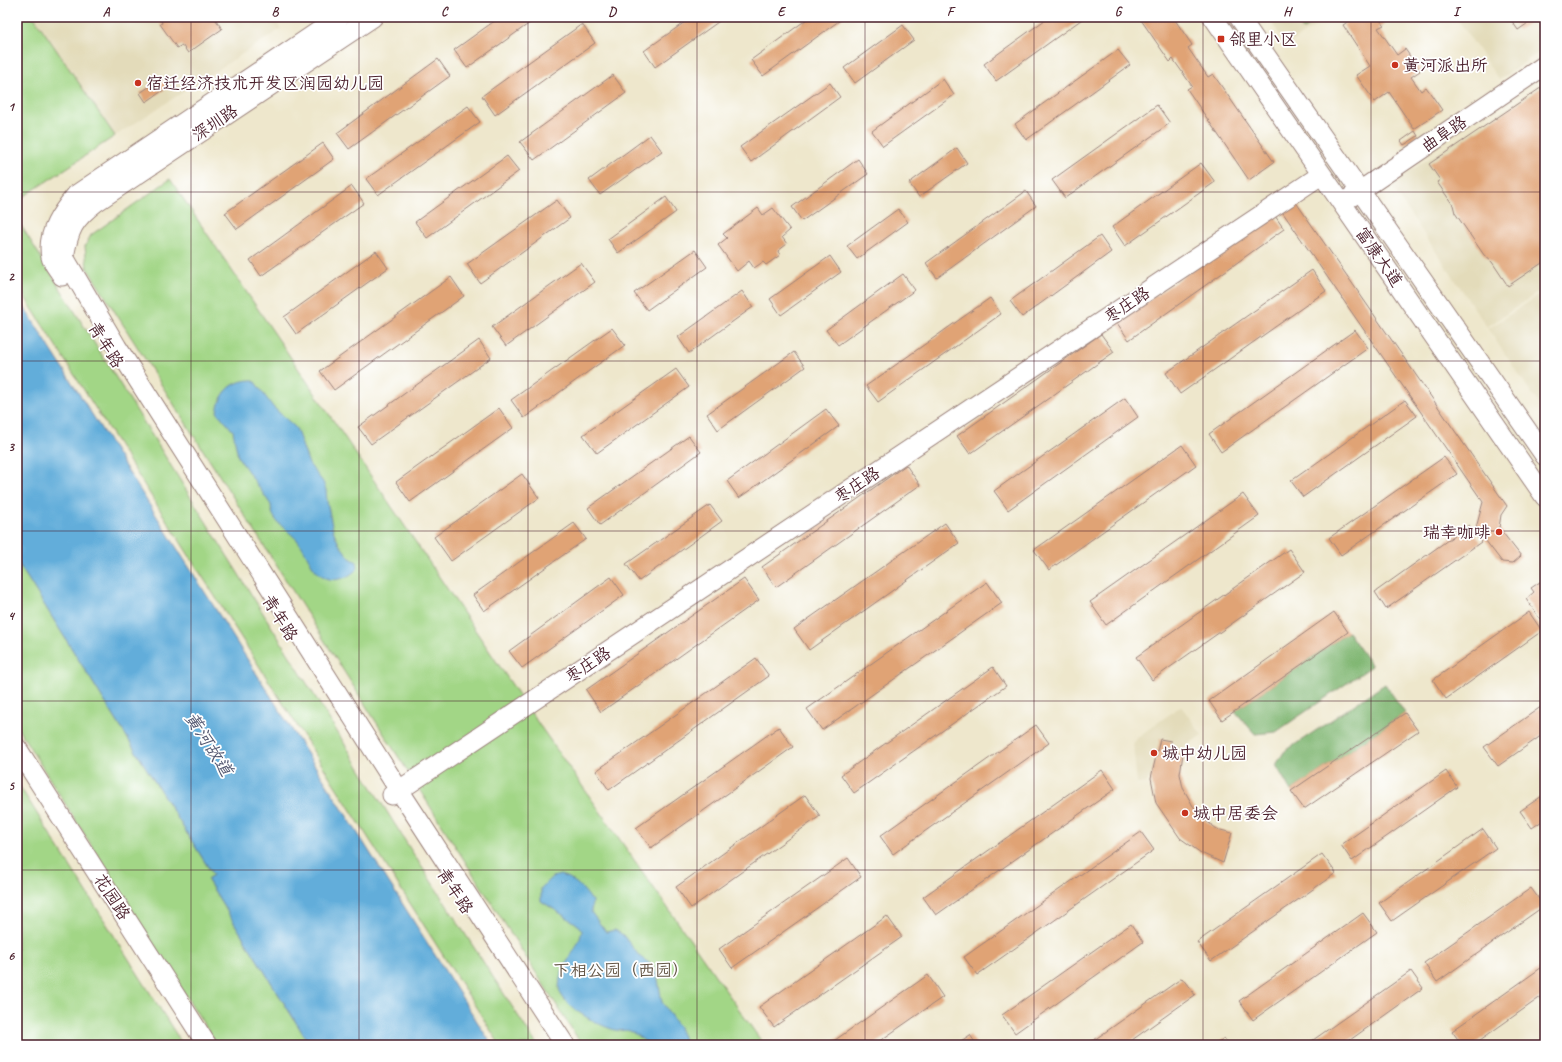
<svg xmlns="http://www.w3.org/2000/svg" width="1562" height="1062" font-family="Caveat,'LXGW WenKai TC',sans-serif">
  <style>
    .built { fill: #e3dbba }
    .green { fill: #a2d686; stroke: #767a58 }
    .forest { fill: #81b773; stroke: #666b4f }
    .water { fill: #62adda; stroke: #566682 }
    .building { fill: #e0a375 }
    .lines { fill: none; stroke-linecap: round; stroke-linejoin: round }
    .minor-casing { stroke: #9c837c; stroke-width: 21 }
    .minor { stroke: #fff; stroke-width: 19 }
    .grid { fill: none; stroke: #4a1f2b; stroke-width: 1; stroke-opacity: 0.55 }
    .poi-dot { fill: #c8321e; stroke: #fff; stroke-width: 1.5 }
    .labels { text-anchor: middle; dominant-baseline: central; stroke-width: 3.5; stroke-linejoin: round; paint-order: stroke }
    .poi-label { font-size: 17px; fill: #4a1f2b; stroke: #fff; text-anchor: start }
    .street-label { font-size: 17px; fill: #4a1f2b; stroke: #fff }
    .park-label { font-size: 17px; fill: #645646; stroke: #fff }
    .water-label { font-size: 18px; font-style: italic; fill: #545871; stroke: #fff }
    .neatline { fill: none; stroke: #4a1f2b; stroke-width: 1.5 }
    .grid-label { font-size: 13px; text-anchor: middle; font-weight: bold; fill: #4a1f2b }
  </style>
  <rect width="100%" height="100%" fill="#fff"/>
  <filter id="ink" filterUnits="userSpaceOnUse"><feTurbulence type="fractalNoise" baseFrequency=".025" numOctaves="2"/><feDisplacementMap in="SourceGraphic" scale="8" xChannelSelector="R" yChannelSelector="G"/><feConvolveMatrix kernelMatrix="1 2 1 2 8 2 1 2 1" color-interpolation-filters="sRGB"/></filter>
  <filter id="wash" filterUnits="userSpaceOnUse"><feTurbulence type="fractalNoise" baseFrequency=".012" numOctaves="4" result="noise"/><feDisplacementMap in="SourceGraphic" scale="16" xChannelSelector="R" yChannelSelector="G"/><feGaussianBlur stdDeviation="0.9" result="paint"/><feColorMatrix in="noise" values="0 0 0 0 0 0 0 0 0 0 0 0 0 0 0 0 0 1.4 0 .05"/><feComposite in="paint" operator="in"/></filter>
  <g filter="url(#wash)">
    <rect width="100%" height="100%" fill="#eee7cc"/>
    <g class="built">
      <polygon points="34,17 273,17 281,29 115,136"/>
      <polygon points="1268,17 1328,17 1287,45"/>
      <polygon points="1456,17 1545,17 1545,48 1499,80"/>
      <polygon points="1545,83 1545,288 1487,327 1390,184"/>
      <polygon points="1545,291 1545,413 1488,329"/>
      <polygon points="1181,706 1202,735 1162,762 1146,783 1137,784 1133,744 1139,736"/>
    </g>
    <g class="green">
      <polygon points="17,17 34,17 115,136 17,201"/>
      <polygon points="1294,17 1322,17 1303,30"/>
      <polygon points="170,179 538,723 764,1045 582,1045 87,268 85,246 91,235"/>
      <polygon points="17,219 409,847 537,1045 500,1045 21,291 17,281"/>
      <polygon points="17,561 213,875 207,879 310,1045 217,1045 17,727"/>
      <polygon points="17,782 183,1045 17,1045"/>
    </g>
    <g class="forest">
      <polygon points="1348,632 1372,666 1276,732 1255,734 1235,711"/>
      <polygon points="1385,684 1405,713 1291,791 1276,765 1284,752"/>
    </g>
    <g class="water">
      <polygon points="17,296 492,1045 310,1045 207,879 213,875 17,561"/>
      <path d="M250,380L255,382L273,407L296,428L309,464L323,482L326,490L327,501L333,530L339,544L350,558L357,562L358,568C344,583 324,585 312,565C307,557 304,548 298,541C288,529 271,523 271,505L238,457L233,431L217,412C220,394 231,381 250,380Z"/>
      <path d="M560,875C575,879 584,889 592,901L591,912L606,932L615,930L623,935L640,957L651,964L657,974L662,1002L679,1028L685,1041L706,1045C689,1045 670,1048 654,1045C644,1043 638,1035 630,1031C626,1029 620,1032 615,1030C599,1026 559,1005 559,987C559,965 578,952 582,931L577,924L541,901V888L553,877Z"/>
    </g>
    <g id="blocks">
      <g class="building">
        <polygon points="160,17 214,17 222,29 188,53 182,45 177,48 160,24 162,23"/>
        <polygon points="500,17 538,17 467,68 454,50"/>
        <polygon points="692,17 725,17 655,67 644,51"/>
        <polygon points="810,17 843,18 763,76 751,60"/>
        <polygon points="1049,17 1085,17 996,81 984,64"/>
        <polygon points="1139,17 1173,17 1192,45 1188,48 1208,77 1213,74 1274,162 1249,180 1187,89 1192,86 1173,59 1170,62"/>
        <polygon points="1355,17 1378,17 1384,25 1378,28 1397,55 1405,49 1420,71 1411,77 1421,91 1426,87 1442,110 1414,129 1389,92 1375,102 1356,75 1370,66 1343,25"/>
        <polygon points="1509,17 1537,17 1518,30"/>
        <polygon points="582,24 595,43 495,115 482,96"/>
        <polygon points="903,25 914,40 855,83 844,68"/>
        <polygon points="1118,50 1130,65 1026,140 1015,124"/>
        <polygon points="438,59 450,76 349,149 337,133"/>
        <polygon points="613,75 626,93 534,160 520,142"/>
        <polygon points="162,78 168,87 146,102 140,93"/>
        <polygon points="943,79 954,95 883,146 872,131"/>
        <polygon points="830,83 840,97 751,162 740,147"/>
        <polygon points="1545,85 1545,261 1508,286 1492,262 1484,255 1455,213 1453,205 1437,182 1440,180 1429,164"/>
        <polygon points="1157,105 1170,123 1065,198 1052,180"/>
        <polygon points="468,106 480,122 378,195 366,179"/>
        <polygon points="1415,131 1418,136 1404,145 1401,141"/>
        <polygon points="650,135 662,151 600,195 589,180"/>
        <polygon points="323,143 334,159 237,229 225,213"/>
        <polygon points="957,148 967,163 919,197 909,183"/>
        <polygon points="507,156 519,171 427,238 415,222"/>
        <polygon points="858,159 868,174 802,221 792,207"/>
        <polygon points="1201,163 1215,182 1125,246 1112,227"/>
        <polygon points="352,186 364,203 261,276 250,260"/>
        <polygon points="1026,191 1036,206 937,278 926,263"/>
        <polygon points="666,197 676,212 618,253 608,239"/>
        <polygon points="557,200 570,218 480,283 467,264"/>
        <polygon points="1295,201 1507,506 1501,515 1499,528 1521,556 1513,563 1502,562 1476,528 1483,502 1281,210"/>
        <polygon points="758,208 763,215 773,208 790,230 782,237 787,244 778,251 780,255 766,265 763,262 754,268 749,261 737,271 718,245 727,238 723,234"/>
        <polygon points="898,209 908,222 857,259 847,246"/>
        <polygon points="1273,213 1284,229 1129,340 1117,323"/>
        <polygon points="1100,236 1111,252 1022,317 1010,301"/>
        <polygon points="695,250 707,267 647,310 634,293"/>
        <polygon points="376,251 388,268 296,334 284,317"/>
        <polygon points="830,256 841,272 781,315 770,299"/>
        <polygon points="581,263 595,282 506,346 492,327"/>
        <polygon points="1312,270 1326,291 1180,394 1166,373"/>
        <polygon points="903,274 915,290 838,345 826,330"/>
        <polygon points="451,277 464,296 334,390 320,371"/>
        <polygon points="742,291 753,307 689,353 678,337"/>
        <polygon points="990,298 1001,314 878,402 866,386"/>
        <polygon points="612,328 625,345 524,418 511,400"/>
        <polygon points="1355,330 1368,348 1221,452 1209,434"/>
        <polygon points="1101,334 1114,352 970,454 957,436"/>
        <polygon points="479,340 491,358 371,444 358,427"/>
        <polygon points="794,352 805,367 718,430 707,414"/>
        <polygon points="676,369 689,387 597,453 583,435"/>
        <polygon points="1125,398 1138,417 1008,510 994,491"/>
        <polygon points="1405,400 1417,416 1303,497 1291,481"/>
        <polygon points="499,408 513,428 410,502 396,482"/>
        <polygon points="826,409 839,426 739,498 727,481"/>
        <polygon points="689,436 701,452 600,525 588,508"/>
        <polygon points="1182,445 1196,465 1049,570 1034,550"/>
        <polygon points="1444,457 1457,474 1341,555 1329,538"/>
        <polygon points="906,465 920,485 776,587 762,567"/>
        <polygon points="522,474 539,498 451,561 434,537"/>
        <polygon points="1243,494 1259,516 1106,625 1090,602"/>
        <polygon points="710,505 722,521 639,581 626,564"/>
        <polygon points="574,523 586,539 484,611 473,595"/>
        <polygon points="945,523 959,543 809,650 794,629"/>
        <polygon points="1469,525 1481,542 1386,609 1375,592"/>
        <polygon points="1289,549 1305,572 1152,680 1136,657"/>
        <polygon points="611,577 624,595 522,668 509,651"/>
        <polygon points="744,579 759,600 601,712 586,690"/>
        <polygon points="987,582 1002,603 822,730 807,709"/>
        <polygon points="1540,582 1545,589 1545,619 1539,618 1526,599 1534,592 1531,588"/>
        <polygon points="1334,612 1348,632 1222,720 1209,701"/>
        <polygon points="1529,612 1542,631 1446,699 1433,680"/>
        <polygon points="756,658 769,676 609,790 596,771"/>
        <polygon points="993,667 1006,686 854,793 841,775"/>
        <polygon points="1545,704 1545,733 1498,766 1484,747"/>
        <polygon points="1405,713 1418,731 1304,809 1291,791"/>
        <polygon points="1036,725 1049,743 893,854 880,836"/>
        <polygon points="779,727 793,747 651,848 636,828"/>
        <polygon points="1160,739 1171,741 1170,752 1183,754 1180,774 1183,788 1193,806 1205,820 1217,829 1232,833 1223,863 1201,853 1180,838 1156,803 1151,778"/>
        <polygon points="1102,770 1115,789 936,915 923,897"/>
        <polygon points="1446,771 1457,787 1352,861 1341,845"/>
        <polygon points="1545,794 1545,819 1532,828 1520,811"/>
        <polygon points="805,795 820,816 691,908 676,887"/>
        <polygon points="1483,829 1496,848 1392,921 1379,903"/>
        <polygon points="1141,832 1154,850 977,975 964,957"/>
        <polygon points="1322,854 1336,873 1211,961 1197,942"/>
        <polygon points="848,858 861,877 732,968 719,949"/>
        <polygon points="1531,888 1544,906 1437,982 1424,963"/>
        <polygon points="1363,913 1377,932 1253,1020 1239,1001"/>
        <polygon points="887,916 902,937 774,1027 759,1007"/>
        <polygon points="1131,924 1143,942 1015,1033 1002,1015"/>
        <polygon points="1545,965 1545,994 1473,1045 1462,1045 1452,1031"/>
        <polygon points="1411,971 1423,988 1343,1045 1306,1045"/>
        <polygon points="928,975 943,997 874,1045 828,1045"/>
        <polygon points="1182,978 1195,995 1125,1045 1087,1045"/>
        <polygon points="970,1035 977,1045 955,1045"/>
        <polygon points="1224,1038 1229,1045 1214,1045"/>
      </g>
    </g>
  </g>
  <g filter="url(#ink)">
    <use href="#blocks" fill-opacity="0" stroke="#9c837c" stroke-width="1"/>
    <g class="lines">
      <defs>
        <g id="minor">
          <path d="M373,17L96,202C73,220 69,229 64,257L117,347L399,790L565,1045"/>
          <polyline points="1213,17 1545,497"/>
          <polyline points="1239,17 1545,456"/>
          <polyline points="1351,197 1545,65"/>
          <path d="M62,276C59,270 52,263 51,257C46,233 62,212 76,195L340,17"/>
          <polyline points="17,748 207,1045"/>
          <polyline points="392,795 1321,175"/>
        </g>
      </defs>
      <use href="#minor" class="minor-casing"/>
      <use href="#minor" class="minor"/>
    </g>
  </g>
  <path class="grid" d="M191,17V1045M359,17V1045M528,17V1045M697,17V1045M865,17V1045M1034,17V1045M1203,17V1045M1371,17V1045M17,192H1545M17,361H1545M17,531H1545M17,701H1545M17,870H1545"/>
  <g class="poi-dot">
    <rect x="1217" y="35" width="8" height="8" rx="2"/>
    <circle cx="1395" cy="65" r="4"/>
    <circle cx="138" cy="83" r="4"/>
    <circle cx="1499" cy="532" r="4"/>
    <circle cx="1154" cy="753" r="4"/>
    <circle cx="1185" cy="813" r="4"/>
  </g>
  <g class="labels">
    <g class="poi-label">
      <text x="1229" y="39">邻里小区</text>
      <text x="1403" y="65">黄河派出所</text>
      <text x="146" y="83">宿迁经济技术开发区润园幼儿园</text>
      <text x="1491" y="532" text-anchor="end">瑞幸咖啡</text>
      <text x="1162" y="753">城中幼儿园</text>
      <text x="1193" y="813">城中居委会</text>
    </g>
    <g class="street-label">
      <text transform="translate(215 123) rotate(-34)">深圳路</text>
      <text transform="translate(1444 134) rotate(-34)">曲阜路</text>
      <text transform="translate(1379 257) rotate(55)">富康大道</text>
      <text transform="translate(1127 305) rotate(-34)">枣庄路</text>
      <text transform="translate(106 345) rotate(58)">青年路</text>
      <text transform="translate(857 485) rotate(-34)">枣庄路</text>
      <text transform="translate(280 618) rotate(58)">青年路</text>
      <text transform="translate(588 665) rotate(-34)">枣庄路</text>
      <text transform="translate(455 891) rotate(57)">青年路</text>
      <text transform="translate(112 897) rotate(57)">花园路</text>
    </g>
    <g class="park-label">
      <text x="621" y="970">下相公园（西园）</text>
    </g>
    <g class="water-label">
      <text transform="translate(209 744) rotate(57)">黄河故道</text>
    </g>
  </g>
  <rect width="1562" height="1062" fill="none" stroke="#fff" stroke-width="44"/>
  <rect x="22" y="22" width="1518" height="1018" class="neatline"/>
  <g class="grid-label">
    <text x="106" y="16">A</text>
    <text x="275" y="16">B</text>
    <text x="444" y="16">C</text>
    <text x="612" y="16">D</text>
    <text x="781" y="16">E</text>
    <text x="950" y="16">F</text>
    <text x="1118" y="16">G</text>
    <text x="1287" y="16">H</text>
    <text x="1456" y="16">I</text>
    <text x="11" y="111">1</text>
    <text x="11" y="281">2</text>
    <text x="11" y="451">3</text>
    <text x="11" y="620">4</text>
    <text x="11" y="790">5</text>
    <text x="11" y="960">6</text>
  </g>
</svg>
